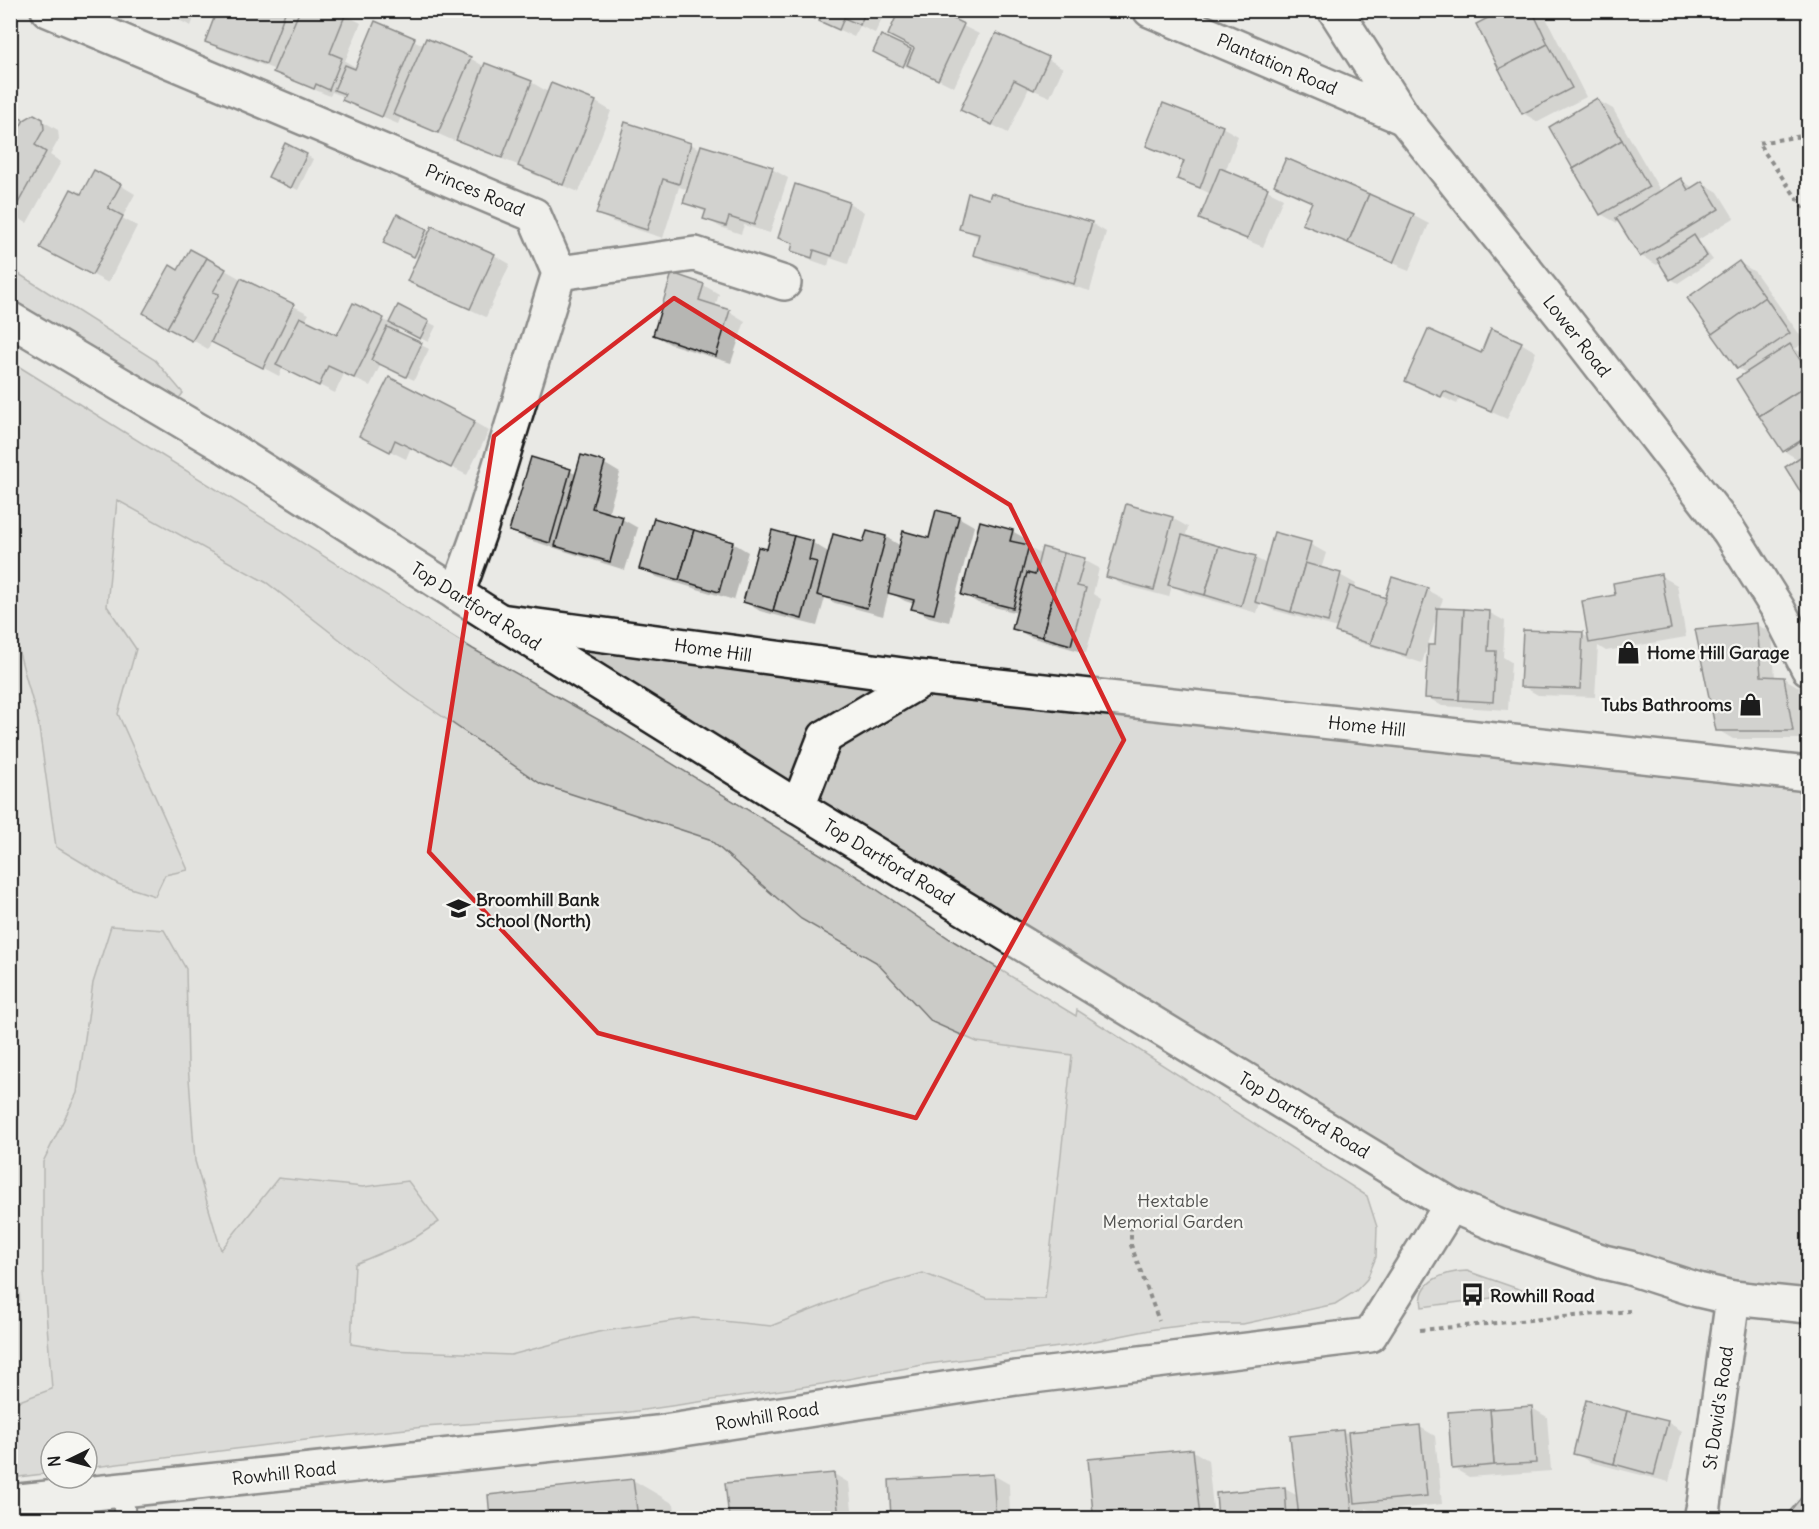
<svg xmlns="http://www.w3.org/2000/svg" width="1819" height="1529" font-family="Delius,sans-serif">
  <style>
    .built { fill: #dadad6 }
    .green { fill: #cbcbc7; stroke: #747472; stroke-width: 1.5 }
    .shadow { fill: #0003; fill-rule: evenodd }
    .building { fill: #b6b6b3; stroke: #1c1c1c; stroke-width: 1.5 }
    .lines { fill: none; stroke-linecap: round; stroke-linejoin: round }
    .lane-casing { stroke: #1c1c1c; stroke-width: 24 }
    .street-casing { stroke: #1c1c1c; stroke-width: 38 }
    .secondary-casing { stroke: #1c1c1c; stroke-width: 38 }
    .path { stroke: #1c1c1c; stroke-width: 4; stroke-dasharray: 4.5 4.5; stroke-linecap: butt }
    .lane { stroke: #f6f6f2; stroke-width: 20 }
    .street { stroke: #f6f6f2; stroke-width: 33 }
    .secondary { stroke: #f6f6f2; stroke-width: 33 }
    .marked { fill: none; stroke: #d62828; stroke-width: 4.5; stroke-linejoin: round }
    .labels { text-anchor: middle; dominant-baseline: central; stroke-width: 4.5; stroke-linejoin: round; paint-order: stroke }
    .street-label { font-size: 18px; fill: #1c1c1c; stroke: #f6f6f2 }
    .poi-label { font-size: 18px; font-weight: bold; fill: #1c1c1c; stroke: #f6f6f2; text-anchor: start }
    .park-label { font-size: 18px; fill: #51514f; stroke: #f6f6f2 }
  </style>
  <rect width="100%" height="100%" fill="#e9e9e5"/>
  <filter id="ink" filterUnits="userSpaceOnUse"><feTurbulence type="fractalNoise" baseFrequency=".0167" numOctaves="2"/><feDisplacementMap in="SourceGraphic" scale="12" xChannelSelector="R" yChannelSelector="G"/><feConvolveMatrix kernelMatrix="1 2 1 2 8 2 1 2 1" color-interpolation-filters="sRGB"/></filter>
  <g filter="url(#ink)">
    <g class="built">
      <polygon points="10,361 473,649 622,733 861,879 950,939 1049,999 1243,1324 1182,1324 1075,1345 928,1364 822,1384 623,1413 424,1427 306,1440 87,1468 87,1442 51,1442 51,1473 11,1478"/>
      <polygon points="81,1510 82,1518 11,1518"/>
    </g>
    <g class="green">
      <polygon points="11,269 155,360 183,393 169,412 11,318"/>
      <polygon points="10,361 473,649 622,733 861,879 950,939 1076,1016 1077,1010 1367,1196 1377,1227 1376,1257 1367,1279 1356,1291 1335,1304 1243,1324 1197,1324 1155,1329 1075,1345 928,1364 822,1384 623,1413 424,1427 306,1440 87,1468 87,1442 51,1442 51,1473 11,1478 11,1404 52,1389 43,1273 43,1162 77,1093 93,983 111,926 164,930 186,969 188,1064 195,1161 221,1250 278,1178 363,1187 408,1181 439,1222 410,1241 355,1264 351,1344 389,1350 511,1355 598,1332 693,1318 771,1326 860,1291 923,1273 987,1298 1045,1299 1072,1055 977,1042 932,1022 876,962 801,919 709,839 541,784 411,695 267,583 117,500 107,606 136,649 118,714 188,870 165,875 155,896 118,884 56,847 38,721 11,624"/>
      <polygon points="501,622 922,679 824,735 797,804"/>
      <polygon points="925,679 1808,777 1808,1304 1505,1227 799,806 826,738"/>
      <path d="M1467,1271L1530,1293L1422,1307C1417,1280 1445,1272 1467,1271Z"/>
    </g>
    <g class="shadow">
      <polygon points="158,10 197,10 191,26"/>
      <polygon points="219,10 336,10 361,23 345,61 357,68 375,23 424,45 470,58 485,67 531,82 548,92 551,85 596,102 611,111 579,192 535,175 518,165 473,148 455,138 454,141 401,117 398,124 360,108 344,99 345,97 332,92 330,96 291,80 276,70 222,50 207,41"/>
      <polygon points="886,10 875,33 860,26 854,37 800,11"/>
      <polygon points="931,10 979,34 954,87 912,66 911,69 882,56 882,37 914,53"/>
      <polygon points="1506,10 1542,10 1586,97 1538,122 1523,113"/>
      <polygon points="1048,59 1063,68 1050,97 1029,88 1008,133 962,109"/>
      <polygon points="1597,100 1613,109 1661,192 1681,180 1694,188 1703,183 1718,192 1734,218 1698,240 1713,260 1678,283 1671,279 1661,263 1657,265 1641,256 1620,221 1617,223 1601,214"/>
      <polygon points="10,115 24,122 34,116 58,130 59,139 50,155 61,162 27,223 10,214"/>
      <polygon points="626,124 691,144 701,150 772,169 788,178 770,233 744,225 741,234 720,227 705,218 707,213 685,202 689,190 679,187 663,238 613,222 597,213"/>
      <polygon points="1222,127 1238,136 1225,172 1267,190 1283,198 1263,247 1216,227 1201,219 1211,194 1179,179 1185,163 1163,154 1148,146"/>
      <polygon points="306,155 313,159 298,190 277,180"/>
      <polygon points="1287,160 1414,216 1429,224 1409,271 1399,267 1400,265 1318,229 1318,231 1304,223 1313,203 1276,184"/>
      <polygon points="120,185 135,194 122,218 137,226 108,283 58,256 82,196"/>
      <polygon points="796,186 849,203 864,212 848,264 830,258 828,266 808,259 793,250 794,246 779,238"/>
      <polygon points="1091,223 1106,232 1090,291 990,263 975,254 980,238 960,228"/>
      <polygon points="426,230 494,255 510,264 486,317 409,280 419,259 392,247"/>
      <path d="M191,251L241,279L309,314L305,321L338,337L354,305L390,323L399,307L436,326L428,342L400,327L397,333L429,349L414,380L381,364L370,386L344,374L335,393L283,367L279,376L212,341L208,349L145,313L179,272ZM233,293L235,295L231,303L228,302Z"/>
      <polygon points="1740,263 1755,272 1805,342 1795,349 1806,355 1808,359 1808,501 1787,467 1799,460 1784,451 1738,379 1747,374 1738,368"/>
      <polygon points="703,285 719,294 715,307 730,312 745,321 731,363 670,344 654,335"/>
      <polygon points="1521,343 1536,352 1507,419 1460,398 1457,404 1407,380 1481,355"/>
      <polygon points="474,422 489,431 467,475 411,447 406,459 376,444"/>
      <polygon points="582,457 605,464 620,473 608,514 622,519 638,528 625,570 526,539 511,530 532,459 577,474"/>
      <polygon points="958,517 974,526 949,622 929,617 913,608 914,604 905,601 889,592 883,616 835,603 825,598 817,626 760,611 745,602 768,551 773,532 813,543 830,553 864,544 868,533 886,537 901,546 930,540"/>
      <polygon points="1172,518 1188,527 1185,538 1255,558 1267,564 1310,544 1326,553 1321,569 1340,575 1356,584 1354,589 1387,600 1427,590 1443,599 1439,609 1490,613 1505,621 1503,657 1511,662 1508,710 1442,706 1427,697 1436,647 1437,616 1422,663 1352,640 1337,632 1338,628 1273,610 1260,603 1257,613 1186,593 1172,585 1169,597 1123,585 1108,577"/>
      <polygon points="655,520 733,543 748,552 734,600 657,577 641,568"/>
      <polygon points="1012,531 1028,540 1026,546 1042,555 1084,560 1099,568 1093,594 1101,599 1086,653 1030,637 1014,628 1018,613 978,603 963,594"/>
      <polygon points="1661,576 1677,585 1686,637 1606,651 1598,646 1595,697 1538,695 1522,686 1582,634 1589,638 1617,596"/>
      <polygon points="1757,625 1772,633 1775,678 1783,678 1799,687 1808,739 1733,739 1718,730"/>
      <polygon points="10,1194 21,1301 10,1302"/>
      <polygon points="1532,1408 1547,1417 1551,1471 1469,1477 1453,1468"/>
      <polygon points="1667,1422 1682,1431 1669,1482 1590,1462 1574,1453"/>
      <polygon points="1420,1427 1435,1436 1442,1504 1372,1512 1366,1508 1367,1518 1220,1518 1218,1494 1285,1489 1298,1496 1343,1431 1350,1435"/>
      <polygon points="1193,1451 1208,1460 1214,1518 1106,1518 1095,1512"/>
      <polygon points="834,1474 849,1483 853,1518 730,1518 727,1484"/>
      <polygon points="993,1475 1009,1484 1010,1518 893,1518 891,1481"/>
      <polygon points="633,1480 674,1504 676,1518 492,1518 490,1497"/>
      <polygon points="1808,1490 1808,1518 1786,1518"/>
    </g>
    <g class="building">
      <polygon points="155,10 178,10 175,18"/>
      <polygon points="217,10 286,10 266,64 205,42"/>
      <polygon points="300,10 340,10 346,13 330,53 342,58 329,90 316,84 314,89 273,72"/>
      <polygon points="798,10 819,10 815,19"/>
      <polygon points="824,10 866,10 860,25 844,18 839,30 819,21"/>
      <polygon points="899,10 935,10 964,24 938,80 907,65 914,48 888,35"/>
      <polygon points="1503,10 1532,10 1548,44 1499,69 1476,24"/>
      <polygon points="375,21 415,38 382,117 342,100 345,94 334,90 345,65 355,69"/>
      <polygon points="996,33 1049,57 1034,90 1014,80 992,125 960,110"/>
      <polygon points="881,35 911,49 903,67 873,52"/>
      <polygon points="426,38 471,57 438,133 393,114"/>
      <polygon points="1548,44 1572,88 1522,114 1499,69"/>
      <polygon points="485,63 532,81 502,158 456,140"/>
      <polygon points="551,83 596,101 563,185 518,166"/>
      <polygon points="1597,98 1622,140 1573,169 1549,127"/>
      <polygon points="1163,103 1223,126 1200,188 1177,179 1184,161 1146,146"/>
      <polygon points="10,113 24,120 10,145"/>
      <polygon points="34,114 43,119 44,129 35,145 46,152 11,216 10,145 24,120"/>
      <polygon points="625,122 691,143 679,184 663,179 647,230 596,214"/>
      <polygon points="1622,140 1649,187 1600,215 1573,169"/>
      <polygon points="285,143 307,154 291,188 268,177"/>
      <polygon points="701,145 773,167 754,225 729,217 726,226 703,219 706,210 683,203"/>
      <polygon points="1286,158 1369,194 1348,243 1302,224 1312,202 1274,185"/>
      <polygon points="1220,168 1268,188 1247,239 1199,219"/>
      <polygon points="94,170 121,184 108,208 123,216 92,275 40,248 71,189 81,194"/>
      <polygon points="1681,178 1688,190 1702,181 1719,209 1640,257 1616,218"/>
      <polygon points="795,184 849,202 832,256 814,250 812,258 791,251 793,243 778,238"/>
      <polygon points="968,193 989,199 991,193 1092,222 1074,284 973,255 979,234 959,229"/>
      <polygon points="1369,194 1414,214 1393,263 1348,243"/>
      <polygon points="397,214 427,229 414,257 383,243"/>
      <polygon points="432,226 495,254 470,309 407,281"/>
      <polygon points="1694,235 1707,256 1670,280 1657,259"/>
      <polygon points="190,249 207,258 167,328 143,313 170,265 178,270"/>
      <polygon points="207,258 226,269 213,292 219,294 192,341 167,328"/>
      <polygon points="1739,261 1765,297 1712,334 1687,298"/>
      <polygon points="672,273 704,284 699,300 730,310 716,356 653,335"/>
      <polygon points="241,278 294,304 263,368 211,342"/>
      <polygon points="1765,297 1790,333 1737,369 1712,334"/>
      <polygon points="353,303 384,318 354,378 328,366 319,386 276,365 300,317 337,335"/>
      <polygon points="398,305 429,321 420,339 389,323"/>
      <polygon points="387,327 422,343 406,377 371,360"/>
      <polygon points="1491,328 1522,342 1491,411 1444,391 1441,397 1405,381 1428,329 1481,353"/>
      <polygon points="1790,344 1808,372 1808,385 1759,416 1736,379"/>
      <polygon points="389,377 475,421 451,468 395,440 390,452 359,436"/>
      <polygon points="1808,385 1808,436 1783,452 1759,416"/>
      <polygon points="1808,452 1808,504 1785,467"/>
      <polygon points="581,455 605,462 592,508 623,517 610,562 555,546"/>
      <polygon points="531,457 571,469 550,543 509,531"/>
      <polygon points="1126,504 1173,517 1154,590 1106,577"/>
      <polygon points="936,510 959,516 934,614 911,609 914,600 888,593 903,531 929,538"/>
      <polygon points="654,518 694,530 679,580 639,569"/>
      <polygon points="980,521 1013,530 1010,541 1029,545 1013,608 961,595"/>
      <polygon points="694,530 733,542 719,592 679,580"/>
      <polygon points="772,530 794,536 773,611 743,602 758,547 767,549"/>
      <polygon points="867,531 886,536 867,608 817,595 833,534 863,542"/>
      <polygon points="1274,532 1311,542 1291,612 1255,602"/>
      <polygon points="1182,535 1219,546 1205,595 1168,585"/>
      <polygon points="794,536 813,541 809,560 817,562 802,619 773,611"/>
      <polygon points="1219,546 1256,556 1241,606 1205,595"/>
      <polygon points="1042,547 1064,553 1042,637 1012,629 1027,573 1035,575"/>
      <polygon points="1064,553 1085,558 1077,586 1086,588 1071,645 1042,637"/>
      <polygon points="1305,563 1341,573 1328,622 1291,612"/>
      <polygon points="1661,574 1671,629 1589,643 1582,601 1615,595 1613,583"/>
      <polygon points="1392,577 1428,588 1406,655 1370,644"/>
      <polygon points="1350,586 1386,598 1370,644 1335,632"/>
      <polygon points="1437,608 1464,609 1459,700 1425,698 1428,645 1435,645"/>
      <polygon points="1464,609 1490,611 1488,651 1496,651 1493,702 1459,700"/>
      <polygon points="1757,623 1761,676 1784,677 1793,731 1716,731 1695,629"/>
      <polygon points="1523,630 1583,632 1580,689 1520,687"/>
      <polygon points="1586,1400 1627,1411 1614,1464 1573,1454"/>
      <polygon points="1532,1406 1536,1463 1494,1465 1490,1409"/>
      <polygon points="1490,1409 1494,1465 1452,1469 1448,1412"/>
      <polygon points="1627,1411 1668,1421 1654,1475 1614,1464"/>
      <polygon points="1420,1425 1427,1496 1355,1503 1348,1432"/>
      <polygon points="1343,1430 1353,1518 1299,1518 1290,1436"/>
      <polygon points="1193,1449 1200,1518 1126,1518 1125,1510 1093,1513 1088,1459"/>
      <polygon points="834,1473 839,1518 729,1518 725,1483"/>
      <polygon points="993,1474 996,1518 891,1518 889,1480"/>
      <polygon points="633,1479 638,1518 490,1518 488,1495"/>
      <polygon points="1285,1487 1287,1518 1218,1518 1216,1493"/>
      <polygon points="1806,1492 1808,1494 1808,1518 1784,1518"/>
    </g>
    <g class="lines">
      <defs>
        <polyline id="lane" points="122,1489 125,1518"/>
        <g id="street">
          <polyline points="48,10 534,215 559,273 479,533 457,594"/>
          <polyline points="1150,10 1404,118"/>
          <polyline points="559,273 695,254 784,283"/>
          <polyline points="500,621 925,678 1808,774"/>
          <polyline points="798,807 825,737 925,678"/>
          <polyline points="10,1502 657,1433 1016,1378 1370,1335 1451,1205"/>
        </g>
        <g id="secondary">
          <polyline points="1335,10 1404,118 1563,317 1729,531 1778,609 1808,668"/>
          <polyline points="10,319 228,448 500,621 798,807 1451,1205 1505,1228 1604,1262 1630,1268 1698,1290 1733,1298 1808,1306"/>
          <polyline points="1701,1518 1704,1505 1733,1298"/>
        </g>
      </defs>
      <use href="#lane" class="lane-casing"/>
      <use href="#street" class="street-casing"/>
      <use href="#secondary" class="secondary-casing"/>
      <g class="path">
        <polyline points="1808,135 1758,143 1808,214"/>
        <polyline points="1131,1217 1131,1245 1159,1321"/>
        <polyline points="1420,1330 1630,1311"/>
      </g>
      <use href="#lane" class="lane"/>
      <use href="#street" class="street"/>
      <use href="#secondary" class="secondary"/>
    </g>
  </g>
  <path d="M0 0H1819V1529H0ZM674,298L1010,505L1124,740L916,1118L598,1033L429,852L494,436Z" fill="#e9e9e5" fill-opacity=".55" fill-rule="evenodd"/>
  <path class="marked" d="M674,298L1010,505L1124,740L916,1118L598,1033L429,852L494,436Z"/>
  <defs>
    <symbol id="shop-bare" viewBox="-9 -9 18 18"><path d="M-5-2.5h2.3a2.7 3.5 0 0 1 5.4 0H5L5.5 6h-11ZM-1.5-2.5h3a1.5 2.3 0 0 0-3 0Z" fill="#1c1c1c" stroke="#f6f6f2" stroke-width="2.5" paint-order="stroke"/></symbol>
    <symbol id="school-bare" viewBox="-9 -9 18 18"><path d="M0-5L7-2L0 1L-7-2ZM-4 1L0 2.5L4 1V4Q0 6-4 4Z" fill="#1c1c1c" stroke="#f6f6f2" stroke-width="2.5" paint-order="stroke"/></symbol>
    <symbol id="bus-bare" viewBox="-9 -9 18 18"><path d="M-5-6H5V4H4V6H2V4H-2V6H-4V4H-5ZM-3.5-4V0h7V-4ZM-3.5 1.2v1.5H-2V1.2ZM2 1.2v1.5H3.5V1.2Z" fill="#1c1c1c" stroke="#f6f6f2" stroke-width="2.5" paint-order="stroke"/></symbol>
  </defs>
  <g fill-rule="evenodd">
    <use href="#shop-bare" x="1612" y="636" width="33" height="33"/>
    <use href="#shop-bare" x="1734" y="688" width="33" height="33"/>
    <use href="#school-bare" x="442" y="892" width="33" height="33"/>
    <use href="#bus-bare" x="1456" y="1278" width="33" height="33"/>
  </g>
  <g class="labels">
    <g class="street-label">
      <text transform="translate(1277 64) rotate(23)">Plantation Road</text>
      <text transform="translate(475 190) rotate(23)">Princes Road</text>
      <text transform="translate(1577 336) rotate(52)">Lower Road</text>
      <text transform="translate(476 606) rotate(32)">Top Dartford Road</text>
      <text transform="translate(713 650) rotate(8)">Home Hill</text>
      <text transform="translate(1367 726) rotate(6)">Home Hill</text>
      <text transform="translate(889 862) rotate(31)">Top Dartford Road</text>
      <text transform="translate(1304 1115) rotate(31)">Top Dartford Road</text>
      <text transform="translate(1718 1408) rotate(-82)">St David's Road</text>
      <text transform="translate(767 1416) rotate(-9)">Rowhill Road</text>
      <text transform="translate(284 1473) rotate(-6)">Rowhill Road</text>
    </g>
    <g class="poi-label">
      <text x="1647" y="652">Home Hill Garage</text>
      <text x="1732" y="704" text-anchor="end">Tubs Bathrooms</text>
      <text x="476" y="899">Broomhill Bank<tspan x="476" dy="21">School (North)</tspan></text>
      <text x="1490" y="1295">Rowhill Road</text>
    </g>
    <g class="park-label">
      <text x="1173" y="1200">Hextable<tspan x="1173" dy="21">Memorial Garden</tspan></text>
    </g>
  </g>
  <rect width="1819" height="1529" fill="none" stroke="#f6f6f2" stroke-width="36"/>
  <rect x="18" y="18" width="1783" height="1493" fill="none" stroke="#1c1c1c" stroke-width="2" filter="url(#ink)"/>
  <g transform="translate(69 1460) rotate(265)"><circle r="28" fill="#f6f6f2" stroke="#9f9f9c" stroke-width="1.5"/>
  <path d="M0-4.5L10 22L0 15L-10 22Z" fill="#1c1c1c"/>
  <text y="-9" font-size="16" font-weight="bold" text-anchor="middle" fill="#1c1c1c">N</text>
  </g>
</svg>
